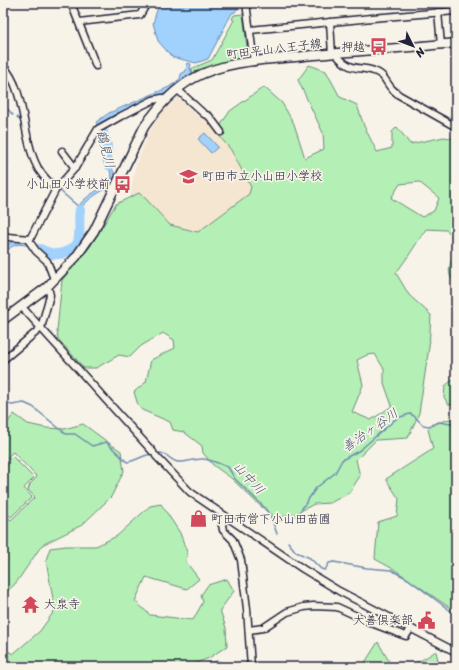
<svg xmlns="http://www.w3.org/2000/svg" width="459" height="670" font-family="Sriracha,'Klee One',sans-serif">
  <style>
    .built { fill: #f5e6d2 }
    .green { fill: #b4f0b5; stroke: #6b8978; fill-rule: evenodd }
    .water { fill: #a1d1fd; stroke: #6e8baf }
    .lines { fill: none; stroke-linecap: round; stroke-linejoin: round }
    .stream { stroke: #6e8baf; stroke-width: 1.5 }
    .river { stroke: #a1d1fd; stroke-width: 10 }
    .minor-casing { stroke: #22223b; stroke-width: 9 }
    .major-casing { stroke: #22223b; stroke-width: 11 }
    .minor { stroke: #f7f3e8; stroke-width: 6 }
    .major { stroke: #f7f3e8; stroke-width: 8 }
    .labels { text-anchor: middle; dominant-baseline: central; stroke-width: 3.5; stroke-linejoin: round; paint-order: stroke }
    .poi-label { font-size: 12px; fill: #22223b; stroke: #f7f3e8; text-anchor: end }
    .street-label { font-size: 12px; fill: #22223b; stroke: #f7f3e8 }
    .water-label { font-size: 13px; font-style: italic; fill: #485775; stroke: #f7f3e8 }
  </style>
  <rect width="100%" height="100%" fill="#f7f3e8"/>
  <filter id="ink" filterUnits="userSpaceOnUse"><feTurbulence type="fractalNoise" baseFrequency=".025" numOctaves="2"/><feDisplacementMap in="SourceGraphic" scale="8" xChannelSelector="R" yChannelSelector="G"/><feConvolveMatrix kernelMatrix="1 2 1 2 8 2 1 2 1" color-interpolation-filters="sRGB"/></filter>
  <g filter="url(#ink)">
    <polygon class="built" points="178,97 201,119 210,121 230,147 251,187 249,194 198,232 170,225 146,199 130,194 136,165 150,130 164,110"/>
    <g class="green">
      <polygon points="243,14 248,56 246,59 225,62 193,73 191,69 212,60 234,20 232,19 234,15"/>
      <path d="M309,65L326,71L340,97L357,105L364,126L377,152L392,148V132L397,127L410,144L444,137L456,139V283C442,272 454,260 455,247C456,243 455,240 455,237L446,230L426,229L409,255L396,273L409,295L431,315L429,347L419,413L408,438L376,440L356,460L360,476L349,493L330,503L314,504L295,514L281,517L271,515L255,501L231,478L213,465L203,453L202,446L184,432L173,430L170,422L142,410L138,405L134,392L146,382L151,360L175,348L174,340L163,333L141,346L130,357L119,355L96,368H84L58,339L57,331L62,280L90,247L116,204L139,193L146,199L170,225L198,232L249,194L251,187L231,150L216,132L230,111L264,87L282,103L294,124L305,158L324,149L323,133L298,80ZM419,182L439,198L434,211L422,217L391,198L400,184ZM375,354L384,369V383L392,406L371,420L352,412L363,385L357,360L367,355Z"/>
      <polygon points="3,119 8,162 3,175"/>
      <polygon points="456,377 456,405 448,404 444,397 445,386"/>
      <path d="M14,414L28,424L46,428L64,429L83,424C96,433 108,443 121,451L124,471L111,497L82,525L42,545L16,583L3,595V513L11,520L35,497L28,490L30,484L37,477L13,452L3,461V428Z"/>
      <polygon points="449,419 456,420 456,612 395,570 375,559 378,522 397,516 399,499 386,479 433,449 428,429 435,424"/>
      <polygon points="12,456 34,478 24,488 32,497 11,517 3,509 3,465"/>
      <polygon points="161,504 180,533 187,552 186,562 199,579 187,589 146,577 135,601 150,615 193,620 203,602 201,595 208,585 227,579 234,591 220,610 226,628 227,646 209,658 186,667 3,667 3,648 13,654 40,631 55,610 46,560 50,548 66,546 96,546 117,536 150,506"/>
      <path d="M378,642L390,663C413,666 418,663 436,651L439,665L442,667H359L364,664Z"/>
      <polygon points="217,661 231,665 230,667 194,667"/>
    </g>
    <g class="water">
      <polygon points="162,3 237,3 238,8 235,12 232,13 208,59 196,63 172,57 158,41 153,23 157,10"/>
      <path d="M187,63L191,64L190,69L193,74L187,76L185,80L163,95L150,98L103,129C110,140 108,143 108,155C109,162 113,170 116,177C114,180 112,186 110,188C108,190 107,189 104,190C98,193 86,201 82,207C74,221 85,244 71,254C53,267 34,240 15,245C10,247 7,251 3,254C3,249 4,247 8,244C18,237 34,243 43,248C46,250 49,253 53,254C57,255 62,255 65,254C82,248 73,219 79,206C83,198 97,191 105,185L110,184L112,177L105,157L106,142L96,122L109,113L169,87L180,79L181,74L186,71Z"/>
      <polygon points="205,133 218,147 211,153 198,139"/>
    </g>
    <g class="lines">
      <g class="stream">
        <polyline points="3,104 13,115"/>
        <polyline points="17,117 21,121"/>
        <polyline points="59,190 80,208"/>
        <path d="M3,401L12,405L24,403L33,407L66,434H75L92,446L106,442L127,462C137,461 142,455 152,454"/>
        <path d="M156,453C169,452 169,461 178,462C186,463 195,458 204,459C212,460 220,464 228,467L235,479L265,508L271,517L277,534"/>
        <polyline points="271,517 281,521 295,516 299,513 316,488 335,473 342,460 360,450 397,418 410,414 414,416 423,425 429,426 439,422 456,425"/>
        <polyline points="288,542 296,552 310,558 321,569 325,570 329,563 334,562 367,568 391,570 408,579 456,615"/>
      </g>
      <g class="river">
        <path d="M101,127C103,133 106,139 107,146C107,153 106,158 109,165"/>
        <path d="M40,249C50,254 60,257 69,250C73,248 77,246 78,242C81,232 78,220 80,210"/>
      </g>
      <defs>
        <g id="minor">
          <polyline points="71,3 96,66"/>
          <polyline points="246,3 254,62"/>
          <polyline points="438,12 441,45"/>
          <polyline points="79,22 140,15 147,3"/>
          <polyline points="330,22 332,54"/>
          <polyline points="250,30 372,18 456,11"/>
          <path d="M336,54C353,76 363,63 380,74C385,77 387,84 392,89C394,91 397,93 399,95L456,127"/>
          <path d="M3,66C25,88 22,133 35,162C39,173 48,181 56,189"/>
          <polyline points="178,90 204,114 209,116 221,132"/>
          <polyline points="62,151 75,168"/>
          <polyline points="3,235 8,237 30,239"/>
          <polyline points="54,279 47,261 36,251 29,241 56,189 75,168 98,129 121,116 153,100 162,98 166,100"/>
          <polyline points="22,307 153,452"/>
          <polyline points="3,360 41,328 50,295 49,291 46,288"/>
          <polyline points="156,456 190,492 303,569 339,591 456,652"/>
          <polyline points="225,516 222,525 223,530 233,540 241,560 247,609 251,667"/>
          <polyline points="249,630 263,628 287,612 304,607 313,606 337,607 374,624 403,635 406,636 411,628"/>
        </g>
        <path id="major" d="M3,320L46,288L76,257L94,231L144,127C157,108 174,89 194,78C227,60 268,60 304,56C355,51 405,48 456,43"/>
      </defs>
      <use href="#minor" class="minor-casing"/>
      <use href="#major" class="major-casing"/>
      <use href="#minor" class="minor"/>
      <use href="#major" class="major"/>
    </g>
  </g>
  <defs>
    <symbol id="bus-bare" viewBox="-9 -9 18 18"><path d="M-5-6H5V4H4V6H2V4H-2V6H-4V4H-5ZM-3.5-4V0h7V-4ZM-3.5 1.2v1.5H-2V1.2ZM2 1.2v1.5H3.5V1.2Z" fill="#d1495b" stroke="#f7f3e8" stroke-width="2.5" paint-order="stroke"/></symbol>
    <symbol id="school-bare" viewBox="-9 -9 18 18"><path d="M0-5L7-2L0 1L-7-2ZM-4 1L0 2.5L4 1V4Q0 6-4 4Z" fill="#d1495b" stroke="#f7f3e8" stroke-width="2.5" paint-order="stroke"/></symbol>
    <symbol id="shop-bare" viewBox="-9 -9 18 18"><path d="M-5-2.5h2.3a2.7 3.5 0 0 1 5.4 0H5L5.5 6h-11ZM-1.5-2.5h3a1.5 2.3 0 0 0-3 0Z" fill="#d1495b" stroke="#f7f3e8" stroke-width="2.5" paint-order="stroke"/></symbol>
    <symbol id="temple-bare" viewBox="-9 -9 18 18"><path d="M0-6L5-2H3V0L6.5 2.5H4V6H1.5V3h-3V6H-4V2.5H-6.5L-3 0V-2H-5Z" fill="#d1495b" stroke="#f7f3e8" stroke-width="2.5" paint-order="stroke"/></symbol>
    <symbol id="civic-bare" viewBox="-9 -9 18 18"><path d="M-.6-6.5H3V-4.5H.6V-3L4-1V1h2V6H-6V1h2V-1L-.6-3ZM-1.2 2.5V6h2.4V2.5Z" fill="#d1495b" stroke="#f7f3e8" stroke-width="2.5" paint-order="stroke"/></symbol>
  </defs>
  <g fill-rule="evenodd">
    <use href="#bus-bare" x="366" y="34" width="25" height="25"/>
    <use href="#school-bare" x="176" y="164" width="25" height="25"/>
    <use href="#bus-bare" x="110" y="172" width="25" height="25"/>
    <use href="#shop-bare" x="186" y="506" width="25" height="25"/>
    <use href="#temple-bare" x="18" y="592" width="25" height="25"/>
    <use href="#civic-bare" x="414" y="608" width="25" height="25"/>
  </g>
  <g class="labels">
    <g class="poi-label">
      <text x="365" y="47">押越</text>
      <text x="202" y="176" text-anchor="start">町田市立小山田小学校</text>
      <text x="110" y="184">小山田小学校前</text>
      <text x="211" y="519" text-anchor="start">町田市営下小山田苗圃</text>
      <text x="44" y="604" text-anchor="start">大泉寺</text>
      <text x="413" y="620">大善倶楽部</text>
    </g>
    <g class="street-label">
      <text transform="translate(274 49) rotate(-7)">町田平山八王子線</text>
    </g>
    <g class="water-label">
      <text transform="translate(106 149) rotate(76)">鶴見川</text>
      <text transform="translate(370 430) rotate(-35)">善治ヶ谷川</text>
      <text transform="translate(249 478) rotate(47)">山中川</text>
    </g>
  </g>
  <rect width="459" height="670" fill="none" stroke="#f7f3e8" stroke-width="16"/>
  <rect x="8" y="8" width="443" height="654" fill="none" stroke="#22223b" stroke-width="1.5" filter="url(#ink)"/>
  <g transform="translate(413 46) rotate(132)" stroke="#f7f3e8" stroke-width="3" paint-order="stroke">
  <path d="M0-3L7 15L0 10L-7 15Z" fill="#22223b"/>
  <text y="-6" font-size="11" font-weight="bold" text-anchor="middle" fill="#22223b">N</text>
  </g>
</svg>
